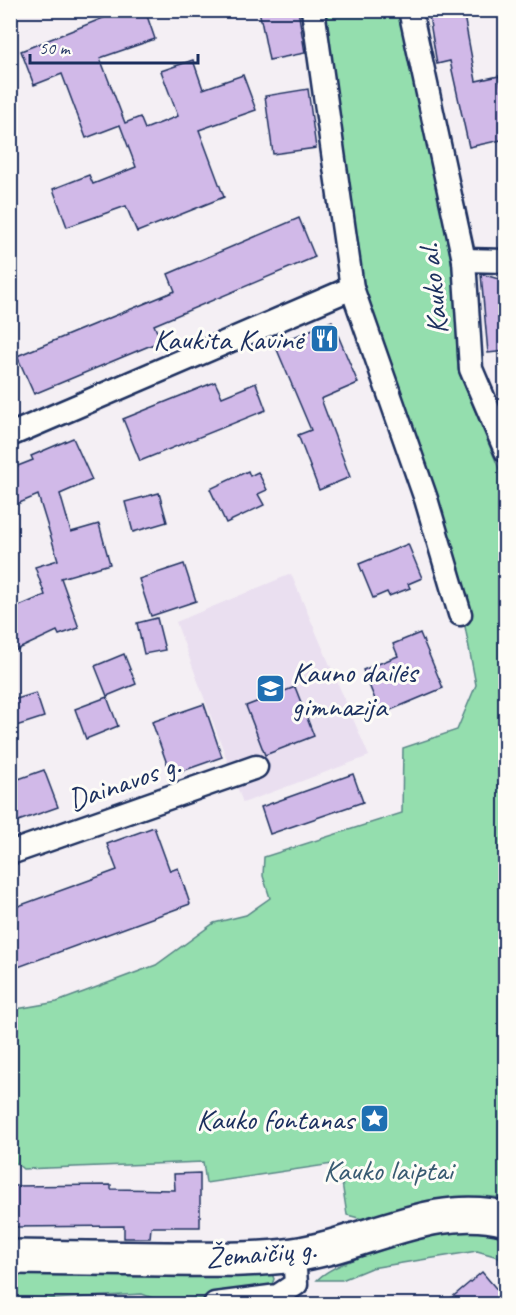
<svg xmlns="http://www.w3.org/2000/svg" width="516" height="1315" font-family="Caveat,sans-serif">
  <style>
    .built { fill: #eadff0 }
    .green { fill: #94deae; stroke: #588686; stroke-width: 1.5 }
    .building { fill: #d1b9e8; stroke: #1b2f5e; stroke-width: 1.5 }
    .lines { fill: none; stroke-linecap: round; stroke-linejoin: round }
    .street-casing { stroke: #1b2f5e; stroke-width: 27 }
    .secondary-casing { stroke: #1b2f5e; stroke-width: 38 }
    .street { stroke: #fdfcf7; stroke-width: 22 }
    .secondary { stroke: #fdfcf7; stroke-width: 33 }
    .labels { text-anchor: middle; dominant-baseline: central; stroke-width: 6; stroke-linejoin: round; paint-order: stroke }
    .street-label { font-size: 30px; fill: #1b2f5e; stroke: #fdfcf7 }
    .poi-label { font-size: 30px; fill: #1b2f5e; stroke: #fdfcf7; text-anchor: end }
    .park-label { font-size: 30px; fill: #395b72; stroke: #fdfcf7 }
  </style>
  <rect width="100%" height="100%" fill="#f4eff4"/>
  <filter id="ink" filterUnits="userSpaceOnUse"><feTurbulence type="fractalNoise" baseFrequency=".0167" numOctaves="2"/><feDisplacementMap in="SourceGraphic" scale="12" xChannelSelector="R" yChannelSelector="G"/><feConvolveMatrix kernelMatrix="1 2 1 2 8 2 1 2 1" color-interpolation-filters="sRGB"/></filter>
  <g filter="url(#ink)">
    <polygon class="built" points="291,574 369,756 243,803 176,622"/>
    <g class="green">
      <path d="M321,11H403L454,276L458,370L505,483V1200C471,1186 413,1219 379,1221C369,1222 356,1217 347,1215L339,1163L206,1183L203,1162L23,1169L11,1159V1010L57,1002L156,965L214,923L246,915L270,898L263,876L264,857L402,813L403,748L457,730L476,685L451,552L358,277Z"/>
      <path d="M476,1228L505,1237V1266L498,1257L477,1251L371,1268L342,1280H317C338,1257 443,1231 476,1228Z"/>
      <polygon points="11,1271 271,1271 274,1279 271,1287 255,1292 166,1303 142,1294 52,1299 11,1304"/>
    </g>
    <g class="building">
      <polygon points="123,10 145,10 155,39 100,58 125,123 140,117 145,129 178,116 161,71 193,60 203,89 243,75 256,110 199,130 224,197 137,232 126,206 67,227 53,189 89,175 93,184 136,167 120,125 86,138 62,74 34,85 21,51"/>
      <polygon points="259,10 298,10 305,53 269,60"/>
      <polygon points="428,10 463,10 476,81 499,76 506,105 506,139 469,147 450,61 437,64"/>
      <polygon points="308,89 316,148 273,154 265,96"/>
      <polygon points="299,218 315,257 154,325 161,341 34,394 17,356 175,291 168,274"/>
      <polygon points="481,274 506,281 506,351 488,353"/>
      <polygon points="332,321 358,383 321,399 350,477 319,490 298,435 311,430 275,345"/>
      <polygon points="215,382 222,397 256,383 266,410 140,461 123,419"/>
      <polygon points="73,438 92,480 60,494 71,532 99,524 110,564 61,578 79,628 59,635 57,631 10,653 10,610 45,595 35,567 58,560 38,495 10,507 10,469 33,460 31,456"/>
      <polygon points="248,471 250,476 258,472 267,490 258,494 264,505 226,523 210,489"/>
      <polygon points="159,493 167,522 133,532 125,502"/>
      <polygon points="408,544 422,578 408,584 410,588 389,596 387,592 373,598 359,564"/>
      <polygon points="184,564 196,601 151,616 139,579"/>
      <polygon points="157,618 165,650 144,654 137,623"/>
      <polygon points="420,633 443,688 381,714 363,670 398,656 393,644"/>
      <polygon points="124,654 136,684 107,696 95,666"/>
      <polygon points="295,687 314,736 265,755 246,706"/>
      <polygon points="36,693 44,717 10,728 10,701"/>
      <polygon points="107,697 118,726 86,739 75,709"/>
      <polygon points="204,704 222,757 171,775 152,722"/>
      <polygon points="44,770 58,807 10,824 10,782"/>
      <polygon points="353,774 363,802 270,834 261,807"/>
      <polygon points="154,827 170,871 178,868 190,904 10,970 10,909 117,870 107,844"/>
      <polygon points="200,1173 200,1227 151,1227 150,1238 124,1238 124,1226 13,1227 13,1186 111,1185 111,1189 175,1190 174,1174"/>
      <polygon points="482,1272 506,1300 506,1305 443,1305"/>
    </g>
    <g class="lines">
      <defs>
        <g id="street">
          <polyline points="313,10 352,288 426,499 460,614"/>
          <polyline points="410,10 464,260 471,369 506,451"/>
          <polyline points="464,260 506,261"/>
          <polyline points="10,435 352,288"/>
          <polyline points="10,853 256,767"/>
          <polyline points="215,1304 278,1296 296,1284 294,1255"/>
        </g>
        <path id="secondary" d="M10,1257C62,1258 114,1258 165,1259C208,1259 250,1261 293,1255C362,1246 436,1199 506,1219"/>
      </defs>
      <use href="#street" class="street-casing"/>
      <use href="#secondary" class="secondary-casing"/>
      <use href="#street" class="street"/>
      <use href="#secondary" class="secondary"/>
    </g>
  </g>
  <defs>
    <symbol id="restaurant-square" viewBox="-11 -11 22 22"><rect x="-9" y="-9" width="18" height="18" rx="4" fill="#1f6fb2" stroke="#fdfcf7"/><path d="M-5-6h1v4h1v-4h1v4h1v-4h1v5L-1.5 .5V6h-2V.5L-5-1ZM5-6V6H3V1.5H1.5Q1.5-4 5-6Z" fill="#fff"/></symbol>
    <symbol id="school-square" viewBox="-11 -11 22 22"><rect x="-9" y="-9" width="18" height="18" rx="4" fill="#1f6fb2" stroke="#fdfcf7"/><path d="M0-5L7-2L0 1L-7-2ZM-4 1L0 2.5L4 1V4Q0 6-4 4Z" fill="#fff"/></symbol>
    <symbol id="sight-square" viewBox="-11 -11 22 22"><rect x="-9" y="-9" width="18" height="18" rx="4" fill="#1f6fb2" stroke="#fdfcf7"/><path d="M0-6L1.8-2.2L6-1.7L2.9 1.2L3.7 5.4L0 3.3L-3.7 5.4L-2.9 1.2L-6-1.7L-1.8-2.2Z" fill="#fff"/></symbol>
  </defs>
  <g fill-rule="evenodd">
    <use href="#restaurant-square" x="308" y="322" width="33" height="33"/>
    <use href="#school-square" x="254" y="672" width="33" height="33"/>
    <use href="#sight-square" x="358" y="1102" width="33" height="33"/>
  </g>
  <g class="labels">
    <g class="street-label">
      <text transform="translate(433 289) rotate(-96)">Kauko al.</text>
      <text transform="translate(124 782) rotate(-19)">Dainavos g.</text>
      <text transform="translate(261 1253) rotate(-5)">Žemaičių g.</text>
    </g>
    <g class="poi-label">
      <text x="303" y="339">Kaukita Kavinė</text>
      <text x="292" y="672" text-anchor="start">Kauno dailės<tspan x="292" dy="34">gimnazija</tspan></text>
      <text x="354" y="1119">Kauko fontanas</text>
    </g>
    <g class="park-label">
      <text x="388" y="1170">Kauko laiptai</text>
    </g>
  </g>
  <rect width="516" height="1315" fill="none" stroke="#fdfcf7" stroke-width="36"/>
  <rect x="18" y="18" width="480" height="1279" fill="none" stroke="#1b2f5e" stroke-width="2" filter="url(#ink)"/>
  <path d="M30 54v9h168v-9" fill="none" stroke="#1b2f5e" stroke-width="3"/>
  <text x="39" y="54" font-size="18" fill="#1b2f5e" stroke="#fdfcf7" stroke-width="4.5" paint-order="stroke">50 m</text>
</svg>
